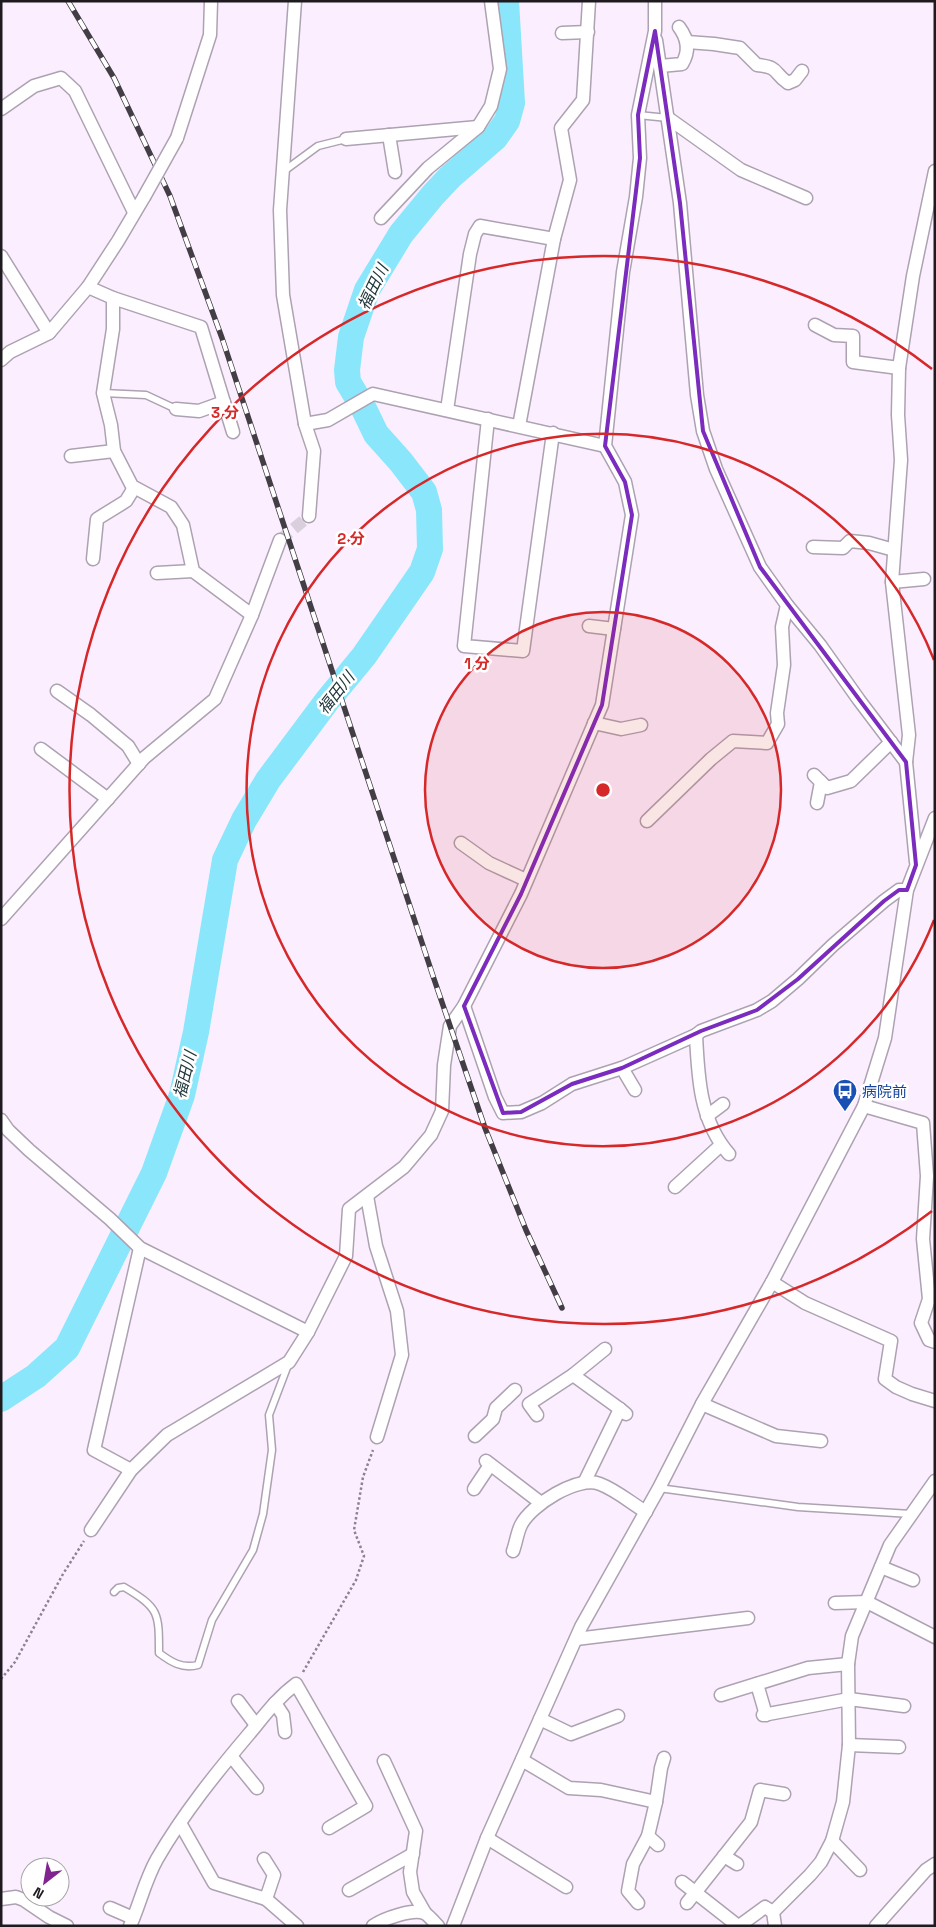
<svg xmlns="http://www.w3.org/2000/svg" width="936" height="1927" font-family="'Space Grotesk','Noto Sans JP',sans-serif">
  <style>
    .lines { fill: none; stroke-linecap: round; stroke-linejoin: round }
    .river { stroke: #8ae6fb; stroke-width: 26 }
    .street-tunnel { stroke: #dacfdd; stroke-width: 12; stroke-dasharray: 12 6; stroke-linecap: butt }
    .lane-casing { stroke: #ada2b1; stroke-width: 9 }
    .street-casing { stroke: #ada2b1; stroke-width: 15 }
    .path { stroke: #8b838e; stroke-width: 2.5; stroke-dasharray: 2.5 2.5; stroke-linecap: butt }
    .lane { stroke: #fff; stroke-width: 6 }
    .street { stroke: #fff; stroke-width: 12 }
    .rail-casing { stroke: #433e45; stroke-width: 5.5 }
    .rail { stroke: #fff; stroke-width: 4; stroke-dasharray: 11; stroke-linecap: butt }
    .street-bridge-casing { stroke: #ada2b1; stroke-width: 15; stroke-linecap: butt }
    .street-bridge { stroke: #fff; stroke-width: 12 }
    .marked { fill: none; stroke: #7b2cbf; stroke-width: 4; stroke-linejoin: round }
    .ring { fill: none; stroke: #d62828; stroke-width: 2.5 }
    .labels { text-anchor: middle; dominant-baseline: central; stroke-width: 5; stroke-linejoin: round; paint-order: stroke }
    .transit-label { font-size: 15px; fill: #164399; stroke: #fff; text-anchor: start }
    .water-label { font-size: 16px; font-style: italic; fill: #20363b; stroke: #fff }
    .centre { fill: #d62828; stroke: #fff; stroke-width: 2.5 }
    .ring-label { font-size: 15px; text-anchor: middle; font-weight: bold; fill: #d62828; stroke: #fff; stroke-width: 5; stroke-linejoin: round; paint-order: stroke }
  </style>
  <rect width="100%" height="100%" fill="#fbefff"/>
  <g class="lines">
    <polyline class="river" points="1,1399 36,1376 67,1348 154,1173 182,1095 196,1032 225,860 244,820 268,780 327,701 364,656 422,572 430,549 429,510 424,492 401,462 376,434 363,407 348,382 347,370 351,337 367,290 401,234 433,195 450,177 495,138 507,121 512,103 506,1"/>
    <polyline class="street-tunnel" points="280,540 309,516"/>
    <defs>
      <g id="lane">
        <polyline points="638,115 668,118"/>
        <polyline points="284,171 318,146 346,139"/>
        <polyline points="103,393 146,395 176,409"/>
        <polyline points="659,1488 798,1507 911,1514"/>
        <path d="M114,1592L118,1588L124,1587C159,1608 159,1612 159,1653C171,1662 182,1669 198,1665L212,1620L253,1550L263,1514L272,1450L269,1415L288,1365"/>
      </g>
      <g id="street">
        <polyline points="295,1 280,210 283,295 305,424 314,451 309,516"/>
        <polyline points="562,33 588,32"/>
        <polyline points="656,40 680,203 697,395 703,431 716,469 760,567 787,605 820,645 859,700 906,762"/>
        <path d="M687,42L714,44L740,48L757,65C780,67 773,73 788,83L795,80L802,71"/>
        <path d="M660,66L682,64C690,51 688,39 679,27"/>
        <polyline points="1,109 34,86 61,78 75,91 134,212"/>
        <polyline points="668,118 741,170 806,198"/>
        <polyline points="389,135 395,172"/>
        <polyline points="177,138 210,35 211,1"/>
        <polyline points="346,139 478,127"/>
        <polyline points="381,218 428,168 478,127 491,106 500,69 491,1"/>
        <polyline points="554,239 570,180 561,128 583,100 589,1"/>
        <polyline points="1,256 49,333"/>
        <polyline points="88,287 113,298 113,329 103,393 111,425 114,451 132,486 171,507 183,525 193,571 252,615"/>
        <polyline points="113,298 201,327 233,432"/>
        <polyline points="815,325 834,335 853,336 853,362 899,368"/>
        <polyline points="1,360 10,352 49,333 88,287 118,241 144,197"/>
        <polyline points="176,409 199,411 224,402"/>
        <polyline points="447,410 470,254 475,234 480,226 554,239 519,426"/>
        <polyline points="488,419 464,646 523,651 553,433"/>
        <polyline points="305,424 328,420 373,394 605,446"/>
        <polyline points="71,456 114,451"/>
        <polyline points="813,547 843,548 850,541 869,543 894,550"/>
        <polyline points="93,559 97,519 126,501 134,488"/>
        <polyline points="157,573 193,571"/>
        <polyline points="892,582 924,579"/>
        <polyline points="589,626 614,629"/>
        <polyline points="57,691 91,715 128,746 139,764"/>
        <polyline points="594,723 621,729 641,725"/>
        <polyline points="41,749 108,799"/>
        <polyline points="814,775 827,788 851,781 891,742"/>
        <polyline points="817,803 821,782"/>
        <polyline points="647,821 711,759 733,741 767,743 778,724 777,713 784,665 782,627 787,605"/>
        <polyline points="461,843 489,863 526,880"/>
        <polyline points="916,862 906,762 909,735 892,582 901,460 898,415 899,368 913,276 935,171"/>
        <polyline points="1,919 144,758 215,699 252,615 280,540"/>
        <polyline points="464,1006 495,1097 503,1113 521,1112 542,1103 572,1084 622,1068 696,1035 701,1031 757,1010 772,1001 798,979 833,945 884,901 899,890 907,890"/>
        <path d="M696,1035C698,1078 700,1121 729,1154"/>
        <polyline points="622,1068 635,1090"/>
        <polyline points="864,1106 923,1123 927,1176 923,1239 929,1299 921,1323 929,1340 935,1342"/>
        <polyline points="707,1116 723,1104"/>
        <polyline points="1,1120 8,1130 29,1150 110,1219 140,1248 308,1332"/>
        <polyline points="675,1187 721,1145"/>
        <polyline points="367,1196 376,1246 397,1311 402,1355 377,1437"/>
        <polyline points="772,1282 805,1303 891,1341 885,1379 896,1387 912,1394 935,1401"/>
        <polyline points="605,1349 573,1375 620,1409"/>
        <polyline points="702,1404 776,1436 821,1441"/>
        <polyline points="537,1415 529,1404 573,1375"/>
        <polyline points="475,1436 493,1419 496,1408 515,1390"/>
        <polyline points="486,1461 541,1503"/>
        <polyline points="131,1470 94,1450 140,1248"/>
        <polyline points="585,1481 620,1409 626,1414"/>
        <polyline points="474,1489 490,1465"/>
        <polyline points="91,1530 131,1470 167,1435 289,1362 308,1332 346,1256 349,1209 404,1167 431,1135 442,1111 444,1065 450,1026 464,1006 521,894 602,705 632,515 625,482 605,446 623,272 636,197 640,158 638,115 655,31 655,1"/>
        <path d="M513,1551C516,1543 517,1533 521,1525C531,1505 578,1475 600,1484C616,1490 631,1503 646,1512"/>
        <polyline points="881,1567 913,1580"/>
        <polyline points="835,1603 867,1602 935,1637"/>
        <polyline points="576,1639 748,1618"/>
        <polyline points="757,1684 766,1715"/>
        <polyline points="721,1695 808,1668 848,1664"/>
        <polyline points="238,1701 256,1725"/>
        <polyline points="275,1703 283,1715 285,1732"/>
        <polyline points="763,1715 849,1699 904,1706"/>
        <polyline points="540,1719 571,1734 618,1716"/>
        <polyline points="849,1745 899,1747"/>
        <polyline points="231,1756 257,1788"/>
        <polyline points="522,1760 569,1788 601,1790 656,1802 661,1768 664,1758"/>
        <polyline points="384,1761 416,1831 410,1872 413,1892 425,1913"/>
        <polyline points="656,1802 648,1836 658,1845"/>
        <polyline points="180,1823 214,1883 266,1899 274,1875 264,1859"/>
        <polyline points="487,1838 566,1887"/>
        <polyline points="832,1841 860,1870"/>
        <polyline points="724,1856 737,1864"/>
        <polyline points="682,1882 738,1926"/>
        <polyline points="349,1890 413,1854"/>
        <polyline points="1,1899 16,1897 24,1900 49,1917 67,1926"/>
        <polyline points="266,1899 297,1926"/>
        <polyline points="638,1903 628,1891 633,1864 648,1836"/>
        <polyline points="687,1903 751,1822 760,1790 784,1794"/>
        <polyline points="110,1908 133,1918"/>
        <path d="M130,1926C140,1904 145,1880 157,1859C183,1814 216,1773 249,1734C264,1716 277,1698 296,1684L366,1806L329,1828"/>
        <path d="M373,1926C383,1919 415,1907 426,1914C430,1917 434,1922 438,1926"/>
        <polyline points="453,1926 487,1838 581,1627 659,1488 703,1402 772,1282 864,1106 885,1038 907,890 935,818"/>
        <polyline points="739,1926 765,1907 773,1912"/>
        <polyline points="775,1926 773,1912 810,1875 821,1862 832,1841 843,1802 849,1745 848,1664 852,1636 890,1545 935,1481"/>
        <polyline points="876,1926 926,1870 935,1864"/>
      </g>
    </defs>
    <use href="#lane" class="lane-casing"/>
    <use href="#street" class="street-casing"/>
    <g class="path">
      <polyline points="303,1672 356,1580 364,1556 354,1530 363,1477 373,1450"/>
      <polyline points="1,1679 15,1662 63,1574 84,1541"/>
    </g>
    <use href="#lane" class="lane"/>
    <use href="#street" class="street"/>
    <defs>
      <polyline id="rail" points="68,1 114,78 170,196 222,338 434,979 485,1128 526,1230 562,1308"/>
    </defs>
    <use href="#rail" class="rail-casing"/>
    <use href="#rail" class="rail"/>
    <defs>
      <polyline id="street-bridge" points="144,197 177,138"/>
    </defs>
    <use href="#street-bridge" class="street-bridge-casing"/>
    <use href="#street-bridge" class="street-bridge"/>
  </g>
  <path class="marked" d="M655,31L680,203L703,431L760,567L906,762L916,865L907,890H899L884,901L798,979L757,1010L701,1031L622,1068L572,1084L521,1112L503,1113L464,1006L521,894L602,705L632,515L625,482L605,446L640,158L638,115Z"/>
  <circle cx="603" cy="790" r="178" fill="#d62828" fill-opacity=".12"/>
  <g class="ring">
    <circle cx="603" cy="790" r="178"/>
    <path d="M934 920A356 356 0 1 1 934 660"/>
    <path d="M932 1211A534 534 0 1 1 932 369"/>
  </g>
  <defs>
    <symbol id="bus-pin" viewBox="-11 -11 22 30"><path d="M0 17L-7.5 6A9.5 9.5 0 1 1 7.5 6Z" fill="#1a4fb4" stroke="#fff"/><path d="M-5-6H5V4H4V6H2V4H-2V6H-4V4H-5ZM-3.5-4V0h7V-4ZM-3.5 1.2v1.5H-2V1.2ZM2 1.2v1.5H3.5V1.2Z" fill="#fff"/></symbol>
  </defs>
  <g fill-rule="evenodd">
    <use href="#bus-pin" x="831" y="1077" width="28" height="38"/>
  </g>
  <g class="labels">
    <g class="transit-label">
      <text x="862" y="1091">病院前</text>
    </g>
    <g class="water-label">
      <text transform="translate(373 287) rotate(-64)">福田川</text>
      <text transform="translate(336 693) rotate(-52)">福田川</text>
      <text transform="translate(185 1075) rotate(-76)">福田川</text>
    </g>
  </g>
  <circle cx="603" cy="790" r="8" class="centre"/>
  <g class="ring-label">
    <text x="225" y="418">3 分</text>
    <text x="351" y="544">2 分</text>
    <text x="477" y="669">1 分</text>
  </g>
  <rect width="936" height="1927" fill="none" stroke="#1e1a1f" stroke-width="5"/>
  <g transform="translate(45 1882) rotate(211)"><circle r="24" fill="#ffffff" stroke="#a5a3a5"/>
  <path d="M0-4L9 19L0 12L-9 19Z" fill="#812490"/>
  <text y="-8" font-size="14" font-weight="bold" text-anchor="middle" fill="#1e1a1f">N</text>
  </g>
</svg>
